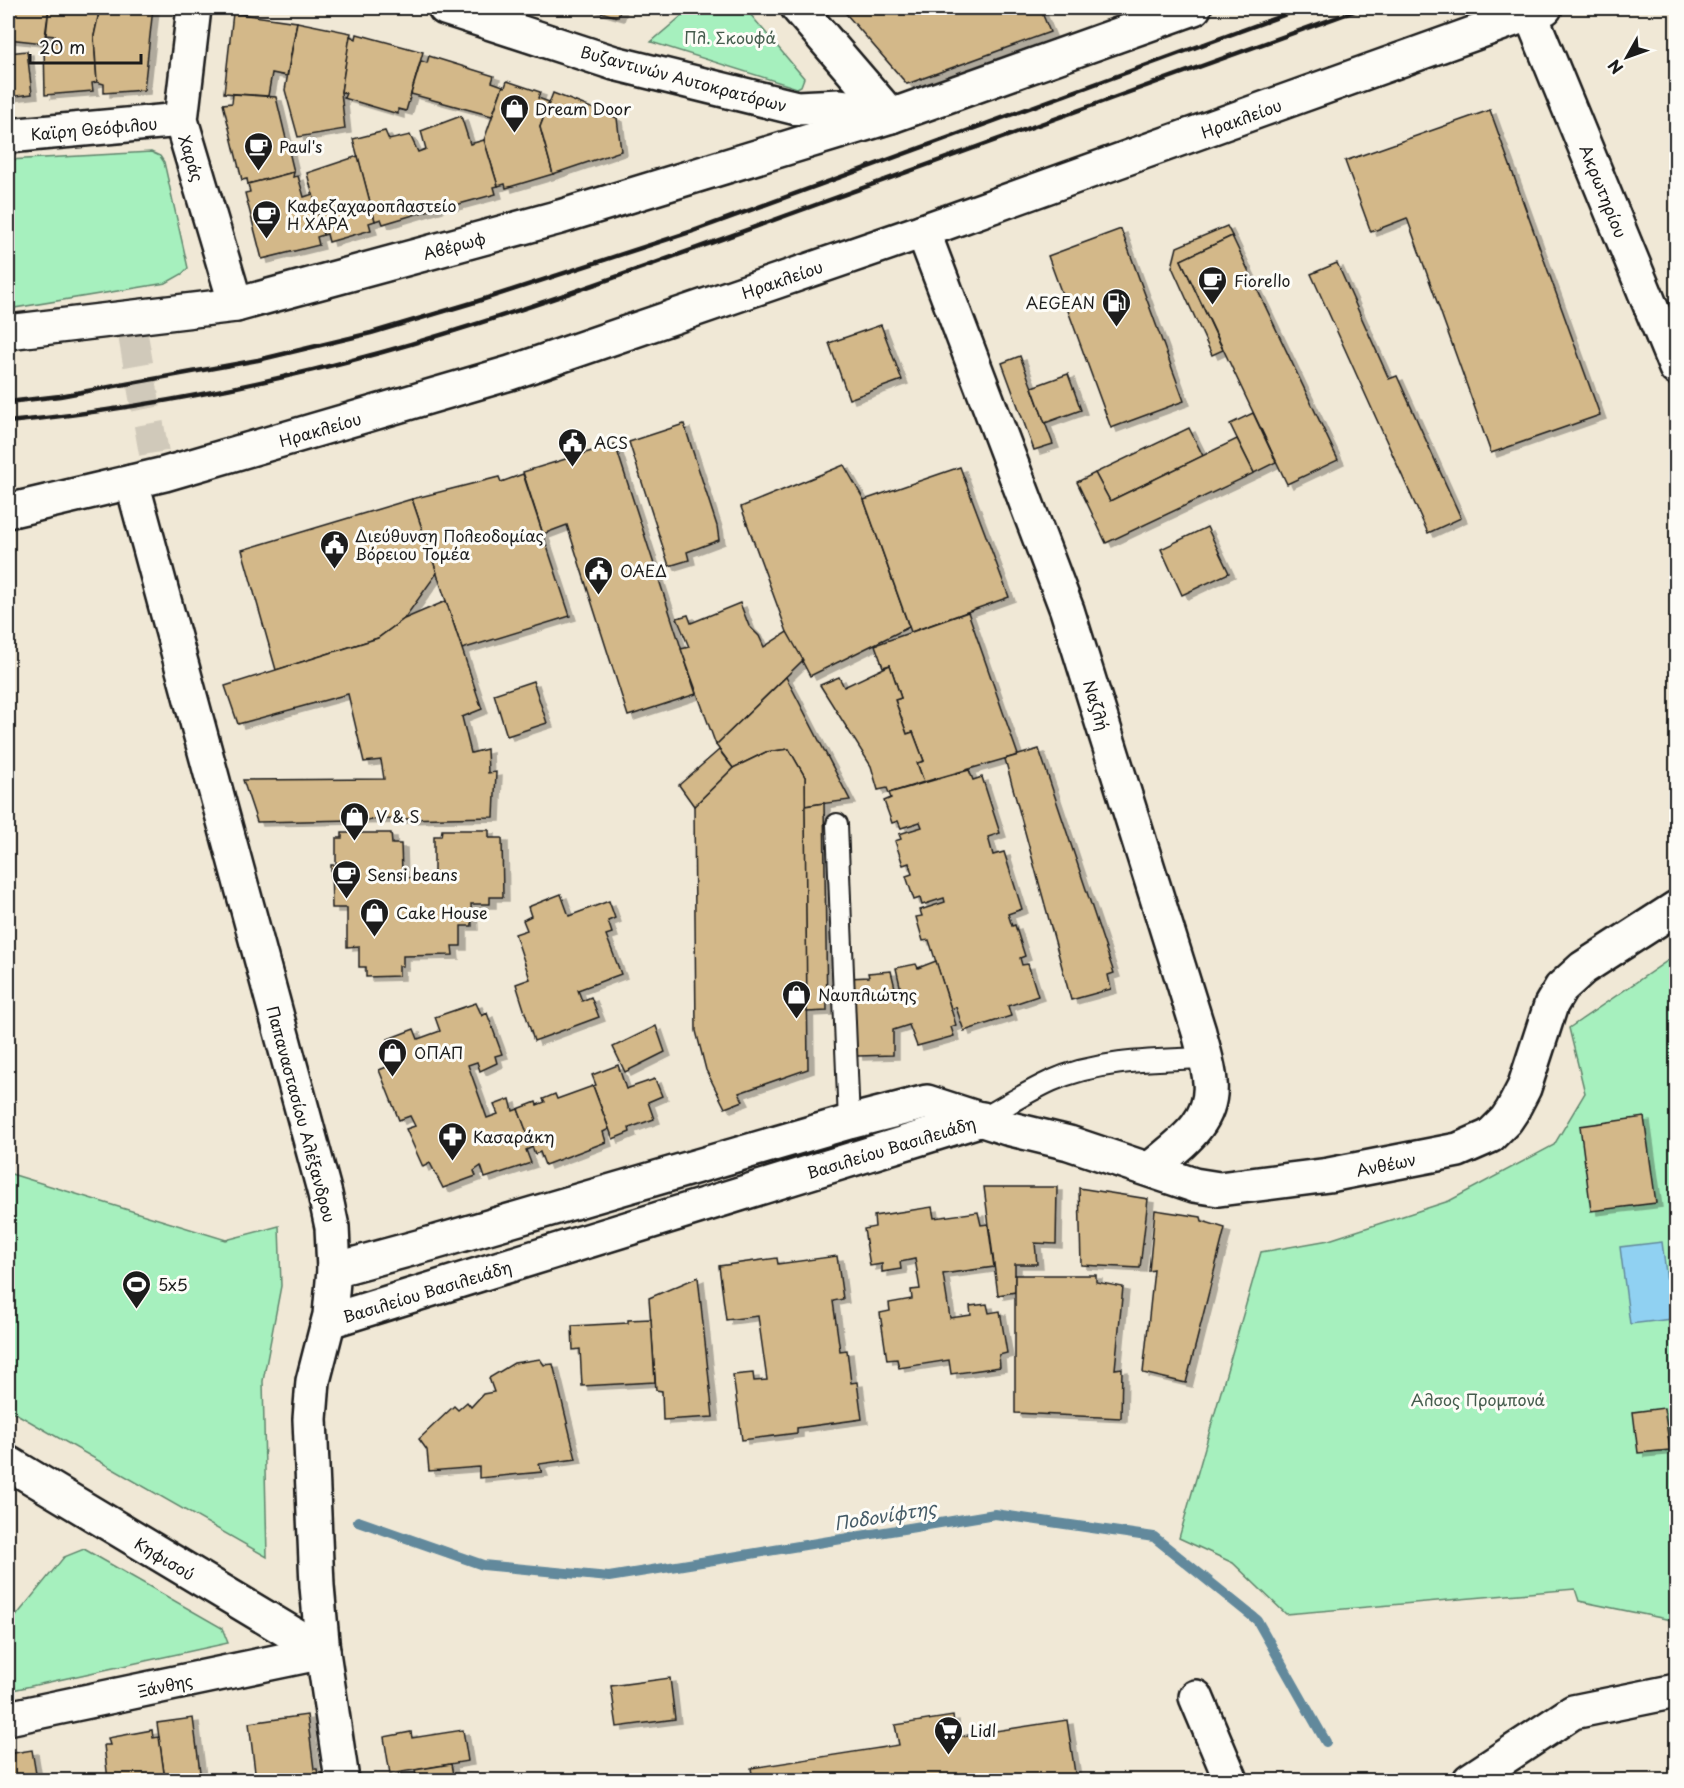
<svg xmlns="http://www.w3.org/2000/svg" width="1684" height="1788" font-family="'Playpen Sans',sans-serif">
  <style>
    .green { fill: #a6f0be; stroke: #61866d; stroke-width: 1.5 }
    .water { fill: #90d1f2; stroke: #62899c; stroke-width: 1.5 }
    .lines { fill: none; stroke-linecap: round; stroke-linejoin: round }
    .stream { stroke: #62899c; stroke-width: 10 }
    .building { fill: #d3b889; stroke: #1c1c1c; stroke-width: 1.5; filter: url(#shadow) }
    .pedestrian-tunnel { stroke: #d0c9ba; stroke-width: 30; stroke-dasharray: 30 15; stroke-linecap: butt }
    .service-casing { stroke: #1c1c1c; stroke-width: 24 }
    .minor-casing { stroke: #1c1c1c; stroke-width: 38 }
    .tertiary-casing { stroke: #1c1c1c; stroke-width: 38 }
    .secondary-casing { stroke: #1c1c1c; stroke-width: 38 }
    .service { stroke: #fdfcf7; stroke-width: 20 }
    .minor { stroke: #fdfcf7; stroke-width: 33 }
    .tertiary { stroke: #fdfcf7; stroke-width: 33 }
    .secondary { stroke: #fdfcf7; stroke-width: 33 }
    .rail { stroke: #1c1c1c; stroke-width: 4.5 }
    .labels { text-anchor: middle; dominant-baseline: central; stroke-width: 6; stroke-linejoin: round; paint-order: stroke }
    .park-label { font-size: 16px; fill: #455c4d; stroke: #fdfcf7 }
    .street-label { font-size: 16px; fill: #1c1c1c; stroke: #fdfcf7 }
    .poi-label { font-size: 16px; fill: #1c1c1c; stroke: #fdfcf7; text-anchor: start }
    .water-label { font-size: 18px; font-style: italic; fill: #455b67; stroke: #fdfcf7 }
  </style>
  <defs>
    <filter id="shadow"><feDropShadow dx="6" dy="4" stdDeviation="0" flood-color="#0004"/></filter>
  </defs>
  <rect width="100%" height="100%" fill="#f0e8d6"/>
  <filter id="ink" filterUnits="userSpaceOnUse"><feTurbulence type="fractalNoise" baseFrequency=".0167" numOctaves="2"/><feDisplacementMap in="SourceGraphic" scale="12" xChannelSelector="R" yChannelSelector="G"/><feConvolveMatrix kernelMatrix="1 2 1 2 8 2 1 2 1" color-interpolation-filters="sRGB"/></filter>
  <g filter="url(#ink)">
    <g class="green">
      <polygon points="691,8 745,8 804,78 801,86 797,88 651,42"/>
      <polygon points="151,152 160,156 164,162 188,268 182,274 166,283 8,309 8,160"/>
      <polygon points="1676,955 1676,1621 1579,1601 1575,1589 1286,1614 1233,1563 1179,1538 1261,1252 1329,1240 1449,1201 1554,1145 1585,1093 1569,1028"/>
      <polygon points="8,1173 226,1240 279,1226 281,1286 263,1381 267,1557 8,1409"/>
      <polygon points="84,1549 222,1628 228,1643 8,1691 8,1626 64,1557"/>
    </g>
    <polygon class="water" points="1662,1242 1672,1319 1630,1324 1620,1247"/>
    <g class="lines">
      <polyline class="stream" points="358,1521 483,1565 609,1577 995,1514 1154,1537 1257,1620 1326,1742"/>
    </g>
    <g class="building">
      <polygon points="8,8 49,8 44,43 8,39"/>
      <polygon points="49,8 100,8 94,36 97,82 92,83 93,91 45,95 44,43 56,42 55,36 46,35"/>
      <polygon points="100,8 153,8 144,90 104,93 104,84 97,82 94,36"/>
      <polygon points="586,8 621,8 618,17"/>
      <polygon points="841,8 1040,8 1050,32 907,84"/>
      <polygon points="233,13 297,22 287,76 272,73 268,96 224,93"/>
      <polygon points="297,22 351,33 341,92 345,129 298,137 285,90"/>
      <polygon points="357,34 423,52 406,111 398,109 398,114 344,98 346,93 341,92 350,36 356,39"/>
      <polygon points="27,51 32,94 8,97 8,53"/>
      <polygon points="429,56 494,76 492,82 503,86 492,116 411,94 421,61 427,63"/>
      <polygon points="507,81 540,92 538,98 549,102 540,127 553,174 506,188 505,184 498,186 484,140 503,86 505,87"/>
      <polygon points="553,93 617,118 621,151 553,174 540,127"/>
      <polygon points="233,94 276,97 294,172 248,184 247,179 242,180 223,104 232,103"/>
      <polygon points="1490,110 1600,415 1491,453 1407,218 1371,232 1345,161"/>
      <polygon points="461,116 470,144 484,140 498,186 494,187 496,194 448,207 446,201 436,204 437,208 383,224 381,219 375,221 353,139 385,131 389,140 410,135 418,152 426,149 421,131"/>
      <polygon points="358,156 375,221 369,223 371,230 329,242 327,234 323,235 307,173"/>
      <polygon points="294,172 293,177 298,176 304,197 313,194 323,235 317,237 319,245 262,259 245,193 250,192 248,184"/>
      <polygon points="1227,226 1232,236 1181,260 1223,350 1212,355 1172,267 1177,247"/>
      <polygon points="1121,229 1184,401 1111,428 1048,256"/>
      <polygon points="1232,236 1338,460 1287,484 1181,260"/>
      <polygon points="1337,263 1389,379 1397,376 1461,518 1428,533 1311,274"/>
      <polygon points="881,325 902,380 849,399 829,343"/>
      <polygon points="1020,356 1053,444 1034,450 1002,363"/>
      <polygon points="1068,374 1081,410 1045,423 1032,387"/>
      <polygon points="1253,413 1276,462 1254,473 1230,424"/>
      <polygon points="684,424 717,526 719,540 687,552 689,560 669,566 629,442"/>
      <polygon points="1189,428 1203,456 1110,501 1095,473"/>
      <polygon points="1237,439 1254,473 1106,543 1077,482 1095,473 1110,501"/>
      <polygon points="615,444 696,694 628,716 567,525 543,534 523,472"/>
      <polygon points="844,465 864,500 909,627 810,676 787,632 741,507"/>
      <polygon points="960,467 1009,597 911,632 864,500"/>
      <polygon points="523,474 570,616 462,649 412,499 499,477 501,482"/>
      <polygon points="412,499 437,573 404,619 378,638 276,670 242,550"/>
      <polygon points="1207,527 1229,573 1182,595 1161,549"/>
      <polygon points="446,601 482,709 462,717 471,753 487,749 488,773 496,772 494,817 257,822 243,780 384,779 381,760 364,762 348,694 238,724 225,686 378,638 404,619"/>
      <polygon points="740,603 749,626 759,636 764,647 787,632 803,660 716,745 681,649 689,647 677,618 688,615 691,623"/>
      <polygon points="968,612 1018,755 924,782 917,763 924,761 913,732 907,734 895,700 901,698 890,665 883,667 875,645"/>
      <polygon points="890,665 901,698 895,700 907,734 913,732 924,761 917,763 924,782 889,793 887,788 878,790 871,766 820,685 839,677 844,687"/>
      <polygon points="786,677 850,800 805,806 805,777 789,749 766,752 733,768 716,745"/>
      <polygon points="533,681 547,723 507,736 494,694"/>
      <polygon points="789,749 805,777 808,1069 739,1093 743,1101 725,1108 706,1070 696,1031 694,806 733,768 766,752"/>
      <polygon points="1039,749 1114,973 1108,975 1111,989 1071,1000 1005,759"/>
      <polygon points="719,750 733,768 694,806 679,785"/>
      <polygon points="969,770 973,780 982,777 1000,833 988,837 993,855 1004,852 1022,909 1008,914 1012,926 1015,925 1025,956 1020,958 1022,965 1028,964 1038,996 1008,1006 1011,1016 964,1031 956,1007 951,1009 929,940 923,941 916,917 922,916 920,910 945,902 944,898 922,905 920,898 914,900 906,876 912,874 909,863 903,865 895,841 901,839 899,834 922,827 920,822 901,828 898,821 892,823 884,801 891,798 889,793"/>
      <polygon points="824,803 827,1011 807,1012 805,806"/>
      <polygon points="442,830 489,830 489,838 502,838 503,897 490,897 490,904 471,904 472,926 461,926 461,946 452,946 453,955 403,956 403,966 399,966 399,976 366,977 366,967 359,967 359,946 347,947 347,908 332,908 331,865 336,865 336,838 342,838 342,833 391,833 392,844 401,844 402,872 390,873 390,878 439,877 439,872 434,873 434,836 441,836"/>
      <polygon points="561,894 569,916 609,901 615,918 608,921 612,933 606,935 621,974 578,990 582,1001 591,997 599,1017 534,1041 516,984 530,979 515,934 527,930 523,920 531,916 528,907"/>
      <polygon points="936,961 956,1025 951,1027 954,1036 917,1046 909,1025 893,1030 893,1055 857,1056 856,1047 852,1047 848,978 869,977 868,973 891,971 896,992 901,990 896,968 916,964 918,968"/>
      <polygon points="476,1003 482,1016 487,1013 502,1054 495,1056 497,1063 480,1071 477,1062 468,1065 487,1118 498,1114 494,1105 510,1099 513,1111 518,1109 533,1147 526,1150 531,1163 485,1178 481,1166 474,1171 476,1176 443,1188 430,1163 423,1167 406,1129 415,1126 410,1116 399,1120 379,1070 397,1063 388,1039 414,1029 418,1039 440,1031 435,1017"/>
      <polygon points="656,1026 665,1052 625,1072 613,1047"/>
      <polygon points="618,1065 626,1089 655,1079 662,1096 648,1102 654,1119 629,1128 630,1132 613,1139 593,1086 596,1085 592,1075"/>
      <polygon points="593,1086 609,1129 603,1132 606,1142 545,1165 540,1152 535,1154 518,1109 536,1102 537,1105 545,1102 543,1099 555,1094 557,1099"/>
      <polygon points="1644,1117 1656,1203 1591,1211 1580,1126"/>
      <polygon points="984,1187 1057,1187 1056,1244 1035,1243 1037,1264 1015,1264 1015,1292 998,1295"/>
      <polygon points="1079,1188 1148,1199 1140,1268 1081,1265"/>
      <polygon points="932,1207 934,1218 978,1212 981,1225 988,1224 994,1267 943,1274 950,1318 971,1315 970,1306 987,1304 989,1313 1000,1311 1007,1353 999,1355 1000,1367 951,1374 949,1360 899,1368 897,1359 887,1360 880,1313 890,1311 889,1303 912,1299 911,1290 920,1289 915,1259 900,1262 901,1269 882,1272 882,1264 870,1266 864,1229 875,1227 874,1216"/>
      <polygon points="1155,1210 1201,1217 1202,1221 1225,1228 1186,1383 1143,1373 1154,1270 1149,1271"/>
      <polygon points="837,1256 843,1299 833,1301 840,1351 847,1350 851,1383 857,1382 862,1419 797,1428 797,1433 742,1440 733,1375 753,1373 754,1381 767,1380 758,1316 726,1320 719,1266 777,1258 778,1264"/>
      <polygon points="1015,1275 1096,1275 1096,1282 1123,1287 1115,1369 1122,1368 1121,1418 1015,1413"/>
      <polygon points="698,1277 713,1417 663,1420 662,1391 656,1390 649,1298"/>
      <polygon points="651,1319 655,1382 582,1386 580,1349 573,1350 572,1326 628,1323 628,1320"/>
      <polygon points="540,1359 544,1365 553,1364 576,1459 539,1464 542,1472 479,1478 479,1467 429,1471 427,1450 419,1439 454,1406 458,1410 467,1402 471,1407 483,1394 494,1392 489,1378 514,1363"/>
      <polygon points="1664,1408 1670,1450 1638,1453 1633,1412"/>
      <polygon points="670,1678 675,1719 617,1727 611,1686"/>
      <polygon points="307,1715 314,1769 317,1769 319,1780 256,1780 249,1723"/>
      <polygon points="953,1716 956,1737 1067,1720 1076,1780 753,1780 751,1768 899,1745 895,1725"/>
      <polygon points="193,1718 201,1780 165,1780 157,1723"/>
      <polygon points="152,1730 153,1738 159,1737 165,1780 108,1780 104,1745 110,1745 108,1738"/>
      <polygon points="463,1730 468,1761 390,1774 384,1737 411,1732 412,1738"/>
      <polygon points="32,1750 37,1780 8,1780 8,1754"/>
      <polygon points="451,1764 453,1775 459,1774 460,1780 417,1780 415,1770"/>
    </g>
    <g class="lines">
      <polyline class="pedestrian-tunnel" points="133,335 158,476"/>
      <defs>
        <g id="service">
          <polyline points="837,824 849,1122"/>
          <path d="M982,1119C1005,1106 1027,1092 1051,1081C1098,1060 1154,1060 1205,1058"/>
        </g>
        <g id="minor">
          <polyline points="194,8 181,120 236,305"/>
          <polyline points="798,8 891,116"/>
          <polyline points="1530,13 1676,368"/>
          <polyline points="8,136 181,120"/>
          <path d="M923,231L1067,610L1199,1032C1203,1049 1209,1066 1210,1082C1214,1124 1178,1145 1150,1169"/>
          <polyline points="334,1270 433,1243 849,1122 927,1102 1007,1128 1069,1143 1194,1185 1219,1189 1329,1175 1458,1150 1490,1136 1506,1120 1512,1111 1524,1088 1551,1005 1561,988 1583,968 1676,908"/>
          <polyline points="329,1321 982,1119"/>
          <polyline points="8,1463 323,1652"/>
          <polyline points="1196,1697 1231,1780"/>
          <polyline points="8,1718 323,1652"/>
          <polyline points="1470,1780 1573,1712 1676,1691"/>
        </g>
        <g id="tertiary">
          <polyline points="445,8 614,63 797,108 840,106 863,109 886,115"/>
          <polyline points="8,332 236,305 560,217 891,116 1194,8"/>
          <polyline points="132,482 325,1194 332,1227 334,1270 330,1315 313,1381 310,1419 317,1586 323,1652 342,1780"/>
        </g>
        <polyline id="secondary" points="8,511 165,474 510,373 923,231 1545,8"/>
      </defs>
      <use href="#service" class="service-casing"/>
      <use href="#minor" class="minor-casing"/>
      <use href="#tertiary" class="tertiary-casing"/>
      <use href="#secondary" class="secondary-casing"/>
      <use href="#service" class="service"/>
      <use href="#minor" class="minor"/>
      <use href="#tertiary" class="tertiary"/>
      <use href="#secondary" class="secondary"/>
      <g class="rail">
        <polyline points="8,402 60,396 258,360 371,333 475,302 693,231 1303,8"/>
        <path d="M8,422C132,410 258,386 379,353C533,310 682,253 832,199C1009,135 1186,72 1363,8"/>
      </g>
    </g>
  </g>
  <defs>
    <symbol id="shop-pin" viewBox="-11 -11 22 30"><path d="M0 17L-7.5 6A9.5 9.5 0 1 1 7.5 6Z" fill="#1c1c1c" stroke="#fdfcf7"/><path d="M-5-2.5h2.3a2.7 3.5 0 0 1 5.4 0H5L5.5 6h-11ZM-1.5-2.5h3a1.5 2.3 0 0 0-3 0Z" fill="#fff"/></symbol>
    <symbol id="cafe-pin" viewBox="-11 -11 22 30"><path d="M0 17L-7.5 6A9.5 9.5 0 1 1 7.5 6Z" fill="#1c1c1c" stroke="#fdfcf7"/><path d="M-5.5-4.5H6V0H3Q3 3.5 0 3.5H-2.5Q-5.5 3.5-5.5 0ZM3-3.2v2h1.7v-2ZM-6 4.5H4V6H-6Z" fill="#fff"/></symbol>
    <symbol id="fuel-pin" viewBox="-11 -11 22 30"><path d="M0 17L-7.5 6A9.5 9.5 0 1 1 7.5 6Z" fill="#1c1c1c" stroke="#fdfcf7"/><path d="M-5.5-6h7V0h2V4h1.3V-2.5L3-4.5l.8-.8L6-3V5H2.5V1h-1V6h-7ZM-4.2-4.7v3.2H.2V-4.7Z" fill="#fff"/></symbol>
    <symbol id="civic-pin" viewBox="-11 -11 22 30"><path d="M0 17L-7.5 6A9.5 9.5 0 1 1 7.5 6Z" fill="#1c1c1c" stroke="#fdfcf7"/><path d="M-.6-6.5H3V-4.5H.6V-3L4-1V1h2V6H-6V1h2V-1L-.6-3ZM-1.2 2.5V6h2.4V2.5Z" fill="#fff"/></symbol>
    <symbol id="pharmacy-pin" viewBox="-11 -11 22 30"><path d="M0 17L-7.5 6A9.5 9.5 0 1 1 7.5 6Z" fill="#1c1c1c" stroke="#fdfcf7"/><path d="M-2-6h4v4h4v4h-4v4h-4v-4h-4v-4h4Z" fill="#fff"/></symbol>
    <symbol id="stadium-pin" viewBox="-11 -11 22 30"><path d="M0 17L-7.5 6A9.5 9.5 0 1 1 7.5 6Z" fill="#1c1c1c" stroke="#fdfcf7"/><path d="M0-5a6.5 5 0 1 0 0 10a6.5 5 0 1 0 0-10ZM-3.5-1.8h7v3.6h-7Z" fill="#fff"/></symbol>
    <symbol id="supermarket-pin" viewBox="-11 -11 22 30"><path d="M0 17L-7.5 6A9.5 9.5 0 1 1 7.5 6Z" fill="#1c1c1c" stroke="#fdfcf7"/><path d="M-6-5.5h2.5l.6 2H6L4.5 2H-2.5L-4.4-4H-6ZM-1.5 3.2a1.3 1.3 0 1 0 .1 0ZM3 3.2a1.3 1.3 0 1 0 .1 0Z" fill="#fff"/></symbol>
  </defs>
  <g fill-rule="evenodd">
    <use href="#shop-pin" x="498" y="92" width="33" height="45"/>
    <use href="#cafe-pin" x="242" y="130" width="33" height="45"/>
    <use href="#cafe-pin" x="250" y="198" width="33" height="45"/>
    <use href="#cafe-pin" x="1196" y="264" width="33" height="45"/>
    <use href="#fuel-pin" x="1100" y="286" width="33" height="45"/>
    <use href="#civic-pin" x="556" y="426" width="33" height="45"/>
    <use href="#civic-pin" x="318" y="528" width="33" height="45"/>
    <use href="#civic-pin" x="582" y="554" width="33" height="45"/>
    <use href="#shop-pin" x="338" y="800" width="33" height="45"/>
    <use href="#cafe-pin" x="330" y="858" width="33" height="45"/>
    <use href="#shop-pin" x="358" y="896" width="33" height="45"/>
    <use href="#shop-pin" x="780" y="978" width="33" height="45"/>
    <use href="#shop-pin" x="376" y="1036" width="33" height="45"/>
    <use href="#pharmacy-pin" x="436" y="1120" width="33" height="45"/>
    <use href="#stadium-pin" x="120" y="1268" width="33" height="45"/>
    <use href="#supermarket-pin" x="932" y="1714" width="33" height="45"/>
  </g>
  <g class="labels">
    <g class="park-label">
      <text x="730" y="37">Πλ. Σκουφά</text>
      <text x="1478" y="1399">Αλσος Προμπονά</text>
    </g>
    <g class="street-label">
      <text transform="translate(684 78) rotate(15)">Βυζαντινών Αυτοκρατόρων</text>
      <text transform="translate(1241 118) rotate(-20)">Ηρακλείου</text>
      <text transform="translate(94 128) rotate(-5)">Καϊρη Θεόφιλου</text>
      <text transform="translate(192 158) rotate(73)">Χαράς</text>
      <text transform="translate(1604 191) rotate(68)">Ακρωτηρίου</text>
      <text transform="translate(454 245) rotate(-15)">Αβέρωφ</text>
      <text transform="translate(782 279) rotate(-19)">Ηρακλείου</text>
      <text transform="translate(320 429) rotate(-16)">Ηρακλείου</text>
      <text transform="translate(1097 705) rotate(73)">Ναζλή</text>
      <text transform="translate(302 1114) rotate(75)">Παπαναστασίου Αλέξανδρου</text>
      <text transform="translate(891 1147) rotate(-17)">Βασιλείου Βασιλειάδη</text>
      <text transform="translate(1386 1164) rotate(-11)">Ανθέων</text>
      <text transform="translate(427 1291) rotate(-17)">Βασιλείου Βασιλειάδη</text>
      <text transform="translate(165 1558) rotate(31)">Κηφισού</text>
      <text transform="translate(165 1685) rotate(-12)">Ξάνθης</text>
    </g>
    <g class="poi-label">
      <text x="535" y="108">Dream Door</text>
      <text x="279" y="146">Paul's</text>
      <text x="287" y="205">Καφεζαχαροπλαστείο<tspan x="287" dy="18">Η ΧΑΡΑ</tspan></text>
      <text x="1234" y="280">Fiorello</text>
      <text x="1095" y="302" text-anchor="end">AEGEAN</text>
      <text x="594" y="442">ACS</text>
      <text x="355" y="535">Διεύθυνση Πολεοδομίας<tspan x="355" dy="18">Βόρειου Τομέα</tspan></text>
      <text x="620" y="570">ΟΑΕΔ</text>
      <text x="376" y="816">V &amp; S</text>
      <text x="367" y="874">Sensi beans</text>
      <text x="396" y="912">Cake House</text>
      <text x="818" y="994">Ναυπλιώτης</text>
      <text x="414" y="1052">ΟΠΑΠ</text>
      <text x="473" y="1136">Κασαράκη</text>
      <text x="158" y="1284">5x5</text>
      <text x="970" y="1730">Lidl</text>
    </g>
    <g class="water-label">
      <text transform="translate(885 1515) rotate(-9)">Ποδονίφτης</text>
    </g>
  </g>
  <rect width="1684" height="1788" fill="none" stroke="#fdfcf7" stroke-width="30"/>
  <rect x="15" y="15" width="1654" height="1758" fill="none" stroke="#1c1c1c" stroke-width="2" filter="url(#ink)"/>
  <g transform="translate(1627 57) rotate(230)" stroke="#fdfcf7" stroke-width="4.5" paint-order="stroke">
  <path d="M0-4.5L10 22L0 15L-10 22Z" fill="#1c1c1c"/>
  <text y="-9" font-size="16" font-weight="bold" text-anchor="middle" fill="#1c1c1c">N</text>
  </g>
  <path d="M30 54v9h111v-9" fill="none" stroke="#1c1c1c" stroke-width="3"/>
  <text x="39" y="54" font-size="18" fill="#1c1c1c" stroke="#fdfcf7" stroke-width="4.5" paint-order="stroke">20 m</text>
</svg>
